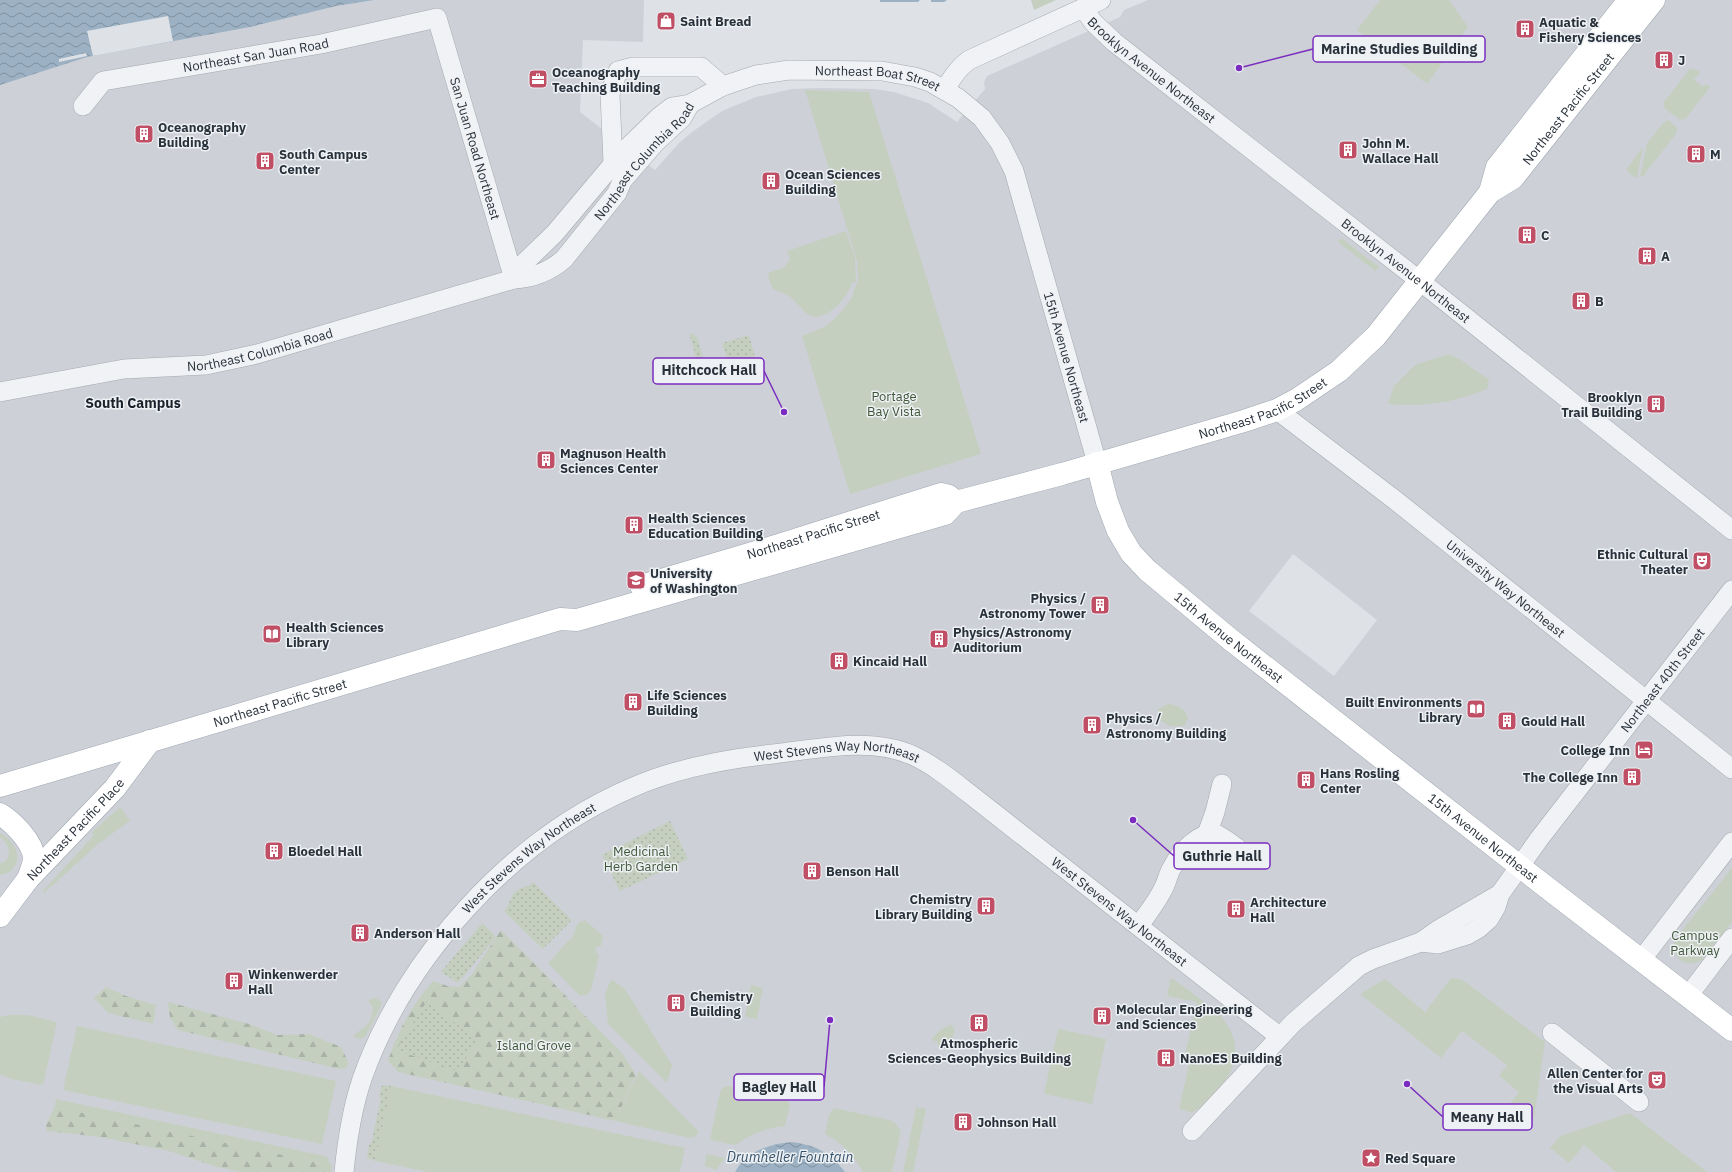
<svg xmlns="http://www.w3.org/2000/svg" width="1732" height="1172" font-family="'IBM Plex Sans',sans-serif">
  <style>
    .built { fill: #cdd1d7; fill-rule: evenodd }
    .green { fill: #c5cfc0 }
    .forest { fill: url(#forest-firs) }
    .garden { fill: url(#garden-dots) }
    .water { fill: url(#water-waves) }
    .pier { fill: #dee2e6 }
    .lines { fill: none; stroke-linecap: round; stroke-linejoin: round }
    .minor-casing { stroke: #a4a9af; stroke-width: 20 }
    .major-casing { stroke: #9fa7b1; stroke-width: 23 }
    .minor { stroke: #f0f2f5; stroke-width: 19 }
    .major { stroke: #fff; stroke-width: 22 }
    .labels { text-anchor: middle; dominant-baseline: central; stroke-width: 3; stroke-linejoin: round; paint-order: stroke }
    .poi-label { font-size: 13px; font-weight: bold; fill: #29313b; stroke: #edf1f4; text-anchor: start }
    .street-label { font-size: 13px; fill: #29313b; stroke: #edf1f4 }
    .park-label { font-size: 13px; fill: #3f5638; stroke: #edf1f4 }
    .neighbourhood-label { font-size: 14px; font-weight: bold; fill: #1b222c; stroke: #edf1f4 }
    .water-label { font-size: 14px; font-style: italic; fill: #37526b; stroke: #edf1f4 }
    .leader { fill: none; stroke: #7b2cbf; stroke-width: 1.5 }
    .callout-dot { fill: #7b2cbf; stroke: #edf1f4; stroke-width: 1.5 }
    .callout { fill: #edf1f4; stroke: #7b2cbf; stroke-width: 1.5 }
    .callout-label { font-size: 14px; text-anchor: middle; font-weight: bold; fill: #29313b }
  </style>
  <defs>
    <pattern id="forest-firs" width="22" height="20" patternUnits="userSpaceOnUse"><rect width="22" height="20" fill="#c5cfc0"/><path d="M5 1l3.5 6h-7zM16 11l3.5 6h-7z" fill="#a9b2a6"/></pattern>
    <pattern id="garden-dots" width="8" height="8" patternUnits="userSpaceOnUse"><rect width="8" height="8" fill="#c5cfc0"/><path d="M2 2h.1M6 6h.1" fill="none" stroke="#a9b2a6" stroke-width="1.8" stroke-linecap="round"/></pattern>
    <pattern id="water-waves" width="16" height="10" patternUnits="userSpaceOnUse"><rect width="16" height="10" fill="#9cb1c3"/><path d="M0 5q4-4 8 0t8 0" fill="none" stroke="#7f91a0"/></pattern>
  </defs>
  <rect width="100%" height="100%" fill="#dee2e6"/>
  <path class="built" d="M54,0H644L643,42L583,40L580,112L655,170L678,144L692,132L722,111L756,97L792,89L819,88L874,89L894,92L928,103L957,122L985,89L984,82L987,76L1120,17L1124,10L1148,0H1732V1172H0V16ZM1293,554L1377,620L1334,676L1249,611Z"/>
  <g class="green">
    <polygon points="1031,0 1056,0 1034,10"/>
    <polygon points="1380,0 1449,0 1468,27 1427,84 1357,30"/>
    <polygon points="1690,69 1694,69 1700,72 1694,80 1703,87 1706,84 1710,87 1686,118 1681,120 1665,109 1663,103"/>
    <polygon points="805,90 869,92 981,454 850,494 802,336 826,326 837,317 851,299 858,279 857,261"/>
    <polygon points="1668,120 1676,127 1677,130 1676,134 1643,176 1640,177 1647,143 1663,123"/>
    <polygon points="1643,147 1637,177 1634,177 1626,170"/>
    <path d="M846,231L855,257L856,282L852,283C848,297 825,324 809,315C801,310 797,301 789,296C774,287 772,295 768,273L785,267L790,259L787,251Z"/>
    <polygon points="1341,238 1379,267 1375,271 1338,242"/>
    <path d="M1449,354L1461,360L1489,380L1487,389C1451,403 1427,407 1388,404L1394,386L1415,365Z"/>
    <path d="M1168,704C1178,705 1185,708 1188,718L1185,725C1174,730 1155,723 1158,709Z"/>
    <polygon points="120,807 130,821 99,843 44,893 43,891 94,835 91,833"/>
    <path d="M0,833C14,839 26,860 9,872C7,874 3,874 0,875V863L6,861C12,851 8,844 0,837Z"/>
    <path d="M1732,868V922L1702,960C1686,970 1670,958 1675,939Z"/>
    <polygon points="585,920 603,936 601,946 596,947 595,950 599,956 591,991 586,995 580,996 548,963 568,941 572,938 578,923"/>
    <path d="M1172,978C1186,989 1211,1005 1222,1018C1253,1054 1224,1092 1192,1113L1179,1109L1191,1055L1185,1054L1197,1002L1167,996L1170,983L1169,982Z"/>
    <polygon points="1451,978 1463,980 1545,1042 1534,1118 1525,1131 1505,1117 1502,1120 1499,1118 1519,1092 1499,1076 1507,1065 1462,1031 1441,1058 1360,994 1385,979 1425,1012"/>
    <polygon points="611,979 625,989 672,1065 667,1083 608,1024 605,995"/>
    <polygon points="751,985 763,988 757,1019 745,1017"/>
    <path d="M375,998L378,999L382,1004L365,1037L362,1039L353,1037C364,1024 370,1030 373,1008L368,1000Z"/>
    <polygon points="9,1015 28,1015 57,1022 43,1085 11,1079 0,1074 0,1017"/>
    <path d="M951,1024L955,1030L953,1036L954,1045C948,1050 945,1051 938,1046V1043L931,1039L939,1031Z"/>
    <polygon points="77,1026 336,1081 322,1144 63,1090"/>
    <polygon points="1058,1029 1106,1039 1092,1104 1044,1094"/>
    <path d="M639,1071L698,1131C697,1139 691,1138 685,1137L615,1121Z"/>
    <polygon points="391,1086 685,1148 680,1172 429,1172 375,1161"/>
    <path d="M729,1086L786,1098L790,1104L785,1126C766,1128 751,1134 736,1145L710,1140L720,1092L724,1087Z"/>
    <polygon points="56,1099 329,1157 328,1160 332,1166 331,1172 328,1172 325,1164 57,1108 54,1109"/>
    <polygon points="916,1107 926,1109 913,1172 903,1172"/>
    <path d="M834,1108L890,1120L895,1123L901,1131L892,1172H863C854,1155 842,1143 825,1134L829,1115Z"/>
    <polygon points="1630,1113 1707,1172 1616,1172 1584,1145 1569,1163 1550,1148 1560,1136"/>
    <polygon points="706,1154 725,1158 716,1170 705,1166"/>
  </g>
  <g class="forest">
    <path d="M501,930L622,1053L636,1075L615,1121L398,1072L388,1061C399,1028 411,1007 433,981L448,986L459,987L472,974Z"/>
    <polygon points="106,987 126,996 156,1005 153,1024 108,1013 94,998"/>
    <polygon points="168,1002 249,1024 277,1035 309,1034 341,1047 348,1061 347,1068 339,1069 178,1030 170,1018"/>
    <polygon points="59,1108 325,1164 328,1172 242,1172 217,1167 169,1151 100,1137 47,1131 46,1124 54,1109"/>
  </g>
  <g class="garden">
    <polygon points="689,333 693,334 697,337 710,381 703,383"/>
    <polygon points="749,335 756,361 730,369 722,343"/>
    <polygon points="670,821 688,859 620,891 602,855"/>
    <path d="M533,882L572,920L543,949L504,911C511,904 510,896 516,891C521,887 527,888 533,882Z"/>
    <polygon points="482,923 496,937 458,983 441,972"/>
    <polygon points="427,1001 478,1041 457,1071 396,1050"/>
    <polygon points="383,1085 391,1086 375,1161 367,1158 369,1144 371,1144 381,1098 379,1098 381,1087"/>
  </g>
  <g class="water">
    <polygon points="0,0 374,0 336,6 250,27 87,57 0,85"/>
    <polygon points="880,0 947,0 944,2 931,2 931,0 920,0 918,2 880,2"/>
    <path d="M791,1142C816,1145 829,1152 845,1172H735C746,1151 770,1144 791,1142Z"/>
  </g>
  <g class="pier">
    <polygon points="168,16 173,41 93,56 87,31"/>
    <polygon points="86,53 87,56 59,62 59,59"/>
  </g>
  <g class="lines">
    <defs>
      <g id="minor">
        <path id="s1" d="M1083,8L1093,22L1114,42L1420,281L1732,530"/>
        <path d="M945,89C952,78 958,68 969,60L1101,0"/>
        <path id="s2" d="M83,106L103,81L321,44L437,18L514,279"/>
        <polyline points="613,163 610,94 618,71 633,67 701,67 723,86"/>
        <path id="s3" d="M514,279L521,266L555,233L624,151L659,117L672,107L690,104L723,86L756,75L789,70L882,71L915,77L930,82L958,98L982,118L1000,143L1014,171L1097,463"/>
        <path id="s4" d="M0,392L124,369L206,365L257,354L514,279C534,278 549,272 564,259L617,193L622,181L655,143L682,118L690,104"/>
        <path id="s5" d="M1277,410L1395,500L1732,769"/>
        <polyline points="1207,834 1215,812 1222,784"/>
        <path d="M1143,920C1150,910 1157,901 1162,891C1167,883 1168,873 1173,866C1180,853 1200,831 1215,834C1223,836 1239,850 1246,855"/>
        <path id="s6" d="M1421,942L1438,944L1467,935L1479,928L1489,919L1496,907L1500,894L1539,839L1732,590"/>
        <polyline points="1641,960 1732,842"/>
        <polyline points="1688,996 1732,938"/>
        <polyline points="1552,1033 1639,1102"/>
        <polyline points="1192,1131 1293,1023 1359,966 1373,959 1421,942 1438,930 1500,894"/>
        <path id="s7" d="M344,1172C347,1141 352,1109 362,1079C405,957 512,839 631,788C676,768 725,759 773,754C819,749 871,736 914,756C935,766 953,781 971,795L1280,1037"/>
      </g>
      <g id="major">
        <polyline points="1490,192 1497,167 1629,0"/>
        <path id="s8" d="M1097,463L1107,502L1118,531L1131,553L1147,570L1231,640L1541,883L1732,1030"/>
        <path id="s9" d="M641,586L766,549L941,494L949,496L956,502"/>
        <path id="s10" d="M0,786L560,619L577,620L945,514L956,502L1062,474L1244,421L1277,410L1296,400L1339,371L1376,336L1490,192L1513,178L1654,0"/>
        <path d="M0,814C13,822 33,842 34,858C34,864 30,873 28,879"/>
        <path id="s11" d="M0,916L28,879L115,788L150,741"/>
      </g>
    </defs>
    <use href="#minor" class="minor-casing"/>
    <use href="#major" class="major-casing"/>
    <use href="#minor" class="minor"/>
    <use href="#major" class="major"/>
  </g>
  <defs>
    <symbol id="shop-square" viewBox="-11 -11 22 22"><rect x="-9" y="-9" width="18" height="18" rx="4" fill="#c04f66" stroke="#edf1f4"/><path d="M-5-2.5h2.3a2.7 3.5 0 0 1 5.4 0H5L5.5 6h-11ZM-1.5-2.5h3a1.5 2.3 0 0 0-3 0Z" fill="#fff"/></symbol>
    <symbol id="building-square" viewBox="-11 -11 22 22"><rect x="-9" y="-9" width="18" height="18" rx="4" fill="#c04f66" stroke="#edf1f4"/><path d="M-4-6H4V6H1V3H-1V6H-4ZM-2.5-4.3h1.7v1.8h-1.7ZM.8-4.3h1.7v1.8H.8ZM-2.5-1h1.7V.8h-1.7ZM.8-1h1.7V.8H.8Z" fill="#fff"/></symbol>
    <symbol id="office-square" viewBox="-11 -11 22 22"><rect x="-9" y="-9" width="18" height="18" rx="4" fill="#c04f66" stroke="#edf1f4"/><path d="M-6-3h4V-5.5h4V-3h4V5H-6ZM-1-4.5V-3h2v-1.5ZM-6 0V1H6V0Z" fill="#fff"/></symbol>
    <symbol id="theatre-square" viewBox="-11 -11 22 22"><rect x="-9" y="-9" width="18" height="18" rx="4" fill="#c04f66" stroke="#edf1f4"/><path d="M-5-5.5Q0-4 5-5.5V0Q5 5 0 6Q-5 5-5 0ZM-3.3-2.5H-1v1.5H-3.3ZM1-2.5H3.3v1.5H1ZM-2.8 1Q0 5.5 2.8 1Z" fill="#fff"/></symbol>
    <symbol id="university-square" viewBox="-11 -11 22 22"><rect x="-9" y="-9" width="18" height="18" rx="4" fill="#c04f66" stroke="#edf1f4"/><path d="M0-5L7-2L0 1L-7-2ZM-4 1L0 2.5L4 1V4Q0 6-4 4Z" fill="#fff"/></symbol>
    <symbol id="library-square" viewBox="-11 -11 22 22"><rect x="-9" y="-9" width="18" height="18" rx="4" fill="#c04f66" stroke="#edf1f4"/><path d="M-6-4Q-3-5.5-.7-3.5V5Q-3 3-6 4ZM6-4Q3-5.5 .7-3.5V5Q3 3 6 4Z" fill="#fff"/></symbol>
    <symbol id="hotel-square" viewBox="-11 -11 22 22"><rect x="-9" y="-9" width="18" height="18" rx="4" fill="#c04f66" stroke="#edf1f4"/><path d="M-6-4.5h1.5V1H6V5H4.5V3h-9V5H-6ZM-4 0a1.8 1.8 0 1 1 3.6 0ZM.5 0V-2.5h3Q6-2.5 6 0Z" fill="#fff"/></symbol>
    <symbol id="sight-square" viewBox="-11 -11 22 22"><rect x="-9" y="-9" width="18" height="18" rx="4" fill="#c04f66" stroke="#edf1f4"/><path d="M0-6L1.8-2.2L6-1.7L2.9 1.2L3.7 5.4L0 3.3L-3.7 5.4L-2.9 1.2L-6-1.7L-1.8-2.2Z" fill="#fff"/></symbol>
  </defs>
  <g fill-rule="evenodd">
    <use href="#shop-square" x="655" y="10" width="22" height="22"/>
    <use href="#building-square" x="1514" y="18" width="22" height="22"/>
    <use href="#building-square" x="1653" y="49" width="22" height="22"/>
    <use href="#office-square" x="527" y="68" width="22" height="22"/>
    <use href="#building-square" x="133" y="123" width="22" height="22"/>
    <use href="#building-square" x="1337" y="139" width="22" height="22"/>
    <use href="#building-square" x="1685" y="143" width="22" height="22"/>
    <use href="#building-square" x="254" y="150" width="22" height="22"/>
    <use href="#building-square" x="760" y="170" width="22" height="22"/>
    <use href="#building-square" x="1516" y="224" width="22" height="22"/>
    <use href="#building-square" x="1636" y="245" width="22" height="22"/>
    <use href="#building-square" x="1570" y="290" width="22" height="22"/>
    <use href="#building-square" x="1645" y="393" width="22" height="22"/>
    <use href="#building-square" x="535" y="449" width="22" height="22"/>
    <use href="#building-square" x="623" y="514" width="22" height="22"/>
    <use href="#theatre-square" x="1691" y="550" width="22" height="22"/>
    <use href="#university-square" x="625" y="569" width="22" height="22"/>
    <use href="#building-square" x="1089" y="594" width="22" height="22"/>
    <use href="#library-square" x="261" y="623" width="22" height="22"/>
    <use href="#building-square" x="928" y="628" width="22" height="22"/>
    <use href="#building-square" x="828" y="650" width="22" height="22"/>
    <use href="#building-square" x="622" y="691" width="22" height="22"/>
    <use href="#library-square" x="1465" y="698" width="22" height="22"/>
    <use href="#building-square" x="1496" y="710" width="22" height="22"/>
    <use href="#building-square" x="1081" y="714" width="22" height="22"/>
    <use href="#hotel-square" x="1633" y="739" width="22" height="22"/>
    <use href="#building-square" x="1621" y="766" width="22" height="22"/>
    <use href="#building-square" x="1295" y="769" width="22" height="22"/>
    <use href="#building-square" x="263" y="840" width="22" height="22"/>
    <use href="#building-square" x="801" y="860" width="22" height="22"/>
    <use href="#building-square" x="975" y="895" width="22" height="22"/>
    <use href="#building-square" x="1225" y="898" width="22" height="22"/>
    <use href="#building-square" x="349" y="922" width="22" height="22"/>
    <use href="#building-square" x="223" y="970" width="22" height="22"/>
    <use href="#building-square" x="665" y="992" width="22" height="22"/>
    <use href="#building-square" x="1091" y="1005" width="22" height="22"/>
    <use href="#building-square" x="968" y="1012" width="22" height="22"/>
    <use href="#building-square" x="1155" y="1047" width="22" height="22"/>
    <use href="#theatre-square" x="1646" y="1069" width="22" height="22"/>
    <use href="#building-square" x="952" y="1111" width="22" height="22"/>
    <use href="#sight-square" x="1360" y="1147" width="22" height="22"/>
  </g>
  <g class="labels">
    <g class="poi-label">
      <text x="680" y="21">Saint Bread</text>
      <text x="1539" y="22">Aquatic &amp;<tspan x="1539" dy="15">Fishery Sciences</tspan></text>
      <text x="1678" y="60">J</text>
      <text x="552" y="72">Oceanography<tspan x="552" dy="15">Teaching Building</tspan></text>
      <text x="158" y="127">Oceanography<tspan x="158" dy="15">Building</tspan></text>
      <text x="1362" y="143">John M.<tspan x="1362" dy="15">Wallace Hall</tspan></text>
      <text x="279" y="154">South Campus<tspan x="279" dy="15">Center</tspan></text>
      <text x="1710" y="154">M</text>
      <text x="785" y="174">Ocean Sciences<tspan x="785" dy="15">Building</tspan></text>
      <text x="1541" y="235">C</text>
      <text x="1661" y="256">A</text>
      <text x="1595" y="301">B</text>
      <text x="1642" y="397" text-anchor="end">Brooklyn<tspan x="1642" dy="15">Trail Building</tspan></text>
      <text x="560" y="453">Magnuson Health<tspan x="560" dy="15">Sciences Center</tspan></text>
      <text x="648" y="518">Health Sciences<tspan x="648" dy="15">Education Building</tspan></text>
      <text x="1688" y="554" text-anchor="end">Ethnic Cultural<tspan x="1688" dy="15">Theater</tspan></text>
      <text x="650" y="573">University<tspan x="650" dy="15">of Washington</tspan></text>
      <text x="1086" y="598" text-anchor="end">Physics /<tspan x="1086" dy="15">Astronomy Tower</tspan></text>
      <text x="286" y="627">Health Sciences<tspan x="286" dy="15">Library</tspan></text>
      <text x="953" y="632">Physics/Astronomy<tspan x="953" dy="15">Auditorium</tspan></text>
      <text x="853" y="661">Kincaid Hall</text>
      <text x="647" y="695">Life Sciences<tspan x="647" dy="15">Building</tspan></text>
      <text x="1462" y="702" text-anchor="end">Built Environments<tspan x="1462" dy="15">Library</tspan></text>
      <text x="1106" y="718">Physics /<tspan x="1106" dy="15">Astronomy Building</tspan></text>
      <text x="1521" y="721">Gould Hall</text>
      <text x="1630" y="750" text-anchor="end">College Inn</text>
      <text x="1320" y="773">Hans Rosling<tspan x="1320" dy="15">Center</tspan></text>
      <text x="1618" y="777" text-anchor="end">The College Inn</text>
      <text x="288" y="851">Bloedel Hall</text>
      <text x="826" y="871">Benson Hall</text>
      <text x="972" y="899" text-anchor="end">Chemistry<tspan x="972" dy="15">Library Building</tspan></text>
      <text x="1250" y="902">Architecture<tspan x="1250" dy="15">Hall</tspan></text>
      <text x="374" y="933">Anderson Hall</text>
      <text x="248" y="974">Winkenwerder<tspan x="248" dy="15">Hall</tspan></text>
      <text x="690" y="996">Chemistry<tspan x="690" dy="15">Building</tspan></text>
      <text x="1116" y="1009">Molecular Engineering<tspan x="1116" dy="15">and Sciences</tspan></text>
      <text x="979" y="1043" text-anchor="middle">Atmospheric<tspan x="979" dy="15">Sciences-Geophysics Building</tspan></text>
      <text x="1180" y="1058">NanoES Building</text>
      <text x="1643" y="1073" text-anchor="end">Allen Center for<tspan x="1643" dy="15">the Visual Arts</tspan></text>
      <text x="977" y="1122">Johnson Hall</text>
      <text x="1385" y="1158">Red Square</text>
    </g>
    <g class="street-label">
      <text stroke="none"><textPath href="#s2" startOffset="187">Northeast San Juan Road</textPath></text>
      <text stroke="none"><textPath href="#s1" startOffset="93">Brooklyn Avenue Northeast</textPath></text>
      <text stroke="none"><textPath href="#s3" startOffset="448">Northeast Boat Street</textPath></text>
      <text stroke="none"><textPath href="#s10" startOffset="1758">Northeast Pacific Street</textPath></text>
      <text stroke="none"><textPath href="#s2" startOffset="508">San Juan Road Northeast</textPath></text>
      <text stroke="none"><textPath href="#s4" startOffset="710">Northeast Columbia Road</textPath></text>
      <text stroke="none"><textPath href="#s1" startOffset="417">Brooklyn Avenue Northeast</textPath></text>
      <text stroke="none"><textPath href="#s4" startOffset="264">Northeast Columbia Road</textPath></text>
      <text stroke="none"><textPath href="#s3" startOffset="820">15th Avenue Northeast</textPath></text>
      <text stroke="none"><textPath href="#s10" startOffset="1322">Northeast Pacific Street</textPath></text>
      <text stroke="none"><textPath href="#s9" startOffset="180">Northeast Pacific Street</textPath></text>
      <text stroke="none"><textPath href="#s5" startOffset="290">University Way Northeast</textPath></text>
      <text stroke="none"><textPath href="#s8" startOffset="226">15th Avenue Northeast</textPath></text>
      <text stroke="none"><textPath href="#s6" startOffset="371">Northeast 40th Street</textPath></text>
      <text stroke="none"><textPath href="#s10" startOffset="292">Northeast Pacific Street</textPath></text>
      <text stroke="none"><textPath href="#s7" startOffset="713">West Stevens Way Northeast</textPath></text>
      <text stroke="none"><textPath href="#s11" startOffset="115">Northeast Pacific Place</textPath></text>
      <text stroke="none"><textPath href="#s8" startOffset="550">15th Avenue Northeast</textPath></text>
      <text stroke="none"><textPath href="#s7" startOffset="377">West Stevens Way Northeast</textPath></text>
      <text stroke="none"><textPath href="#s7" startOffset="1049">West Stevens Way Northeast</textPath></text>
    </g>
    <g class="park-label">
      <text x="894" y="396">Portage<tspan x="894" dy="15">Bay Vista</tspan></text>
      <text x="641" y="851">Medicinal<tspan x="641" dy="15">Herb Garden</tspan></text>
      <text x="1695" y="935">Campus<tspan x="1695" dy="15">Parkway</tspan></text>
      <text x="534" y="1045">Island Grove</text>
    </g>
    <g class="neighbourhood-label">
      <text x="133" y="403">South Campus</text>
    </g>
    <g class="water-label">
      <text x="790" y="1157">Drumheller Fountain</text>
    </g>
  </g>
  <path class="leader" d="M1239 68L1313 49M784 412L764 371M1133 820L1174 856M830 1020L824 1087M1407 1084L1443 1117"/>
  <g class="callout-dot">
    <circle cx="1239" cy="68" r="4"/>
    <circle cx="784" cy="412" r="4"/>
    <circle cx="1133" cy="820" r="4"/>
    <circle cx="830" cy="1020" r="4"/>
    <circle cx="1407" cy="1084" r="4"/>
  </g>
  <g class="callout">
    <rect x="1313" y="36" width="172" height="26" rx="4"/>
    <rect x="653" y="358" width="111" height="26" rx="4"/>
    <rect x="1174" y="843" width="96" height="26" rx="4"/>
    <rect x="734" y="1074" width="90" height="26" rx="4"/>
    <rect x="1443" y="1104" width="89" height="26" rx="4"/>
  </g>
  <g class="callout-label">
    <text x="1399" y="54">Marine Studies Building</text>
    <text x="709" y="375">Hitchcock Hall</text>
    <text x="1222" y="861">Guthrie Hall</text>
    <text x="779" y="1092">Bagley Hall</text>
    <text x="1487" y="1122">Meany Hall</text>
  </g>
</svg>
